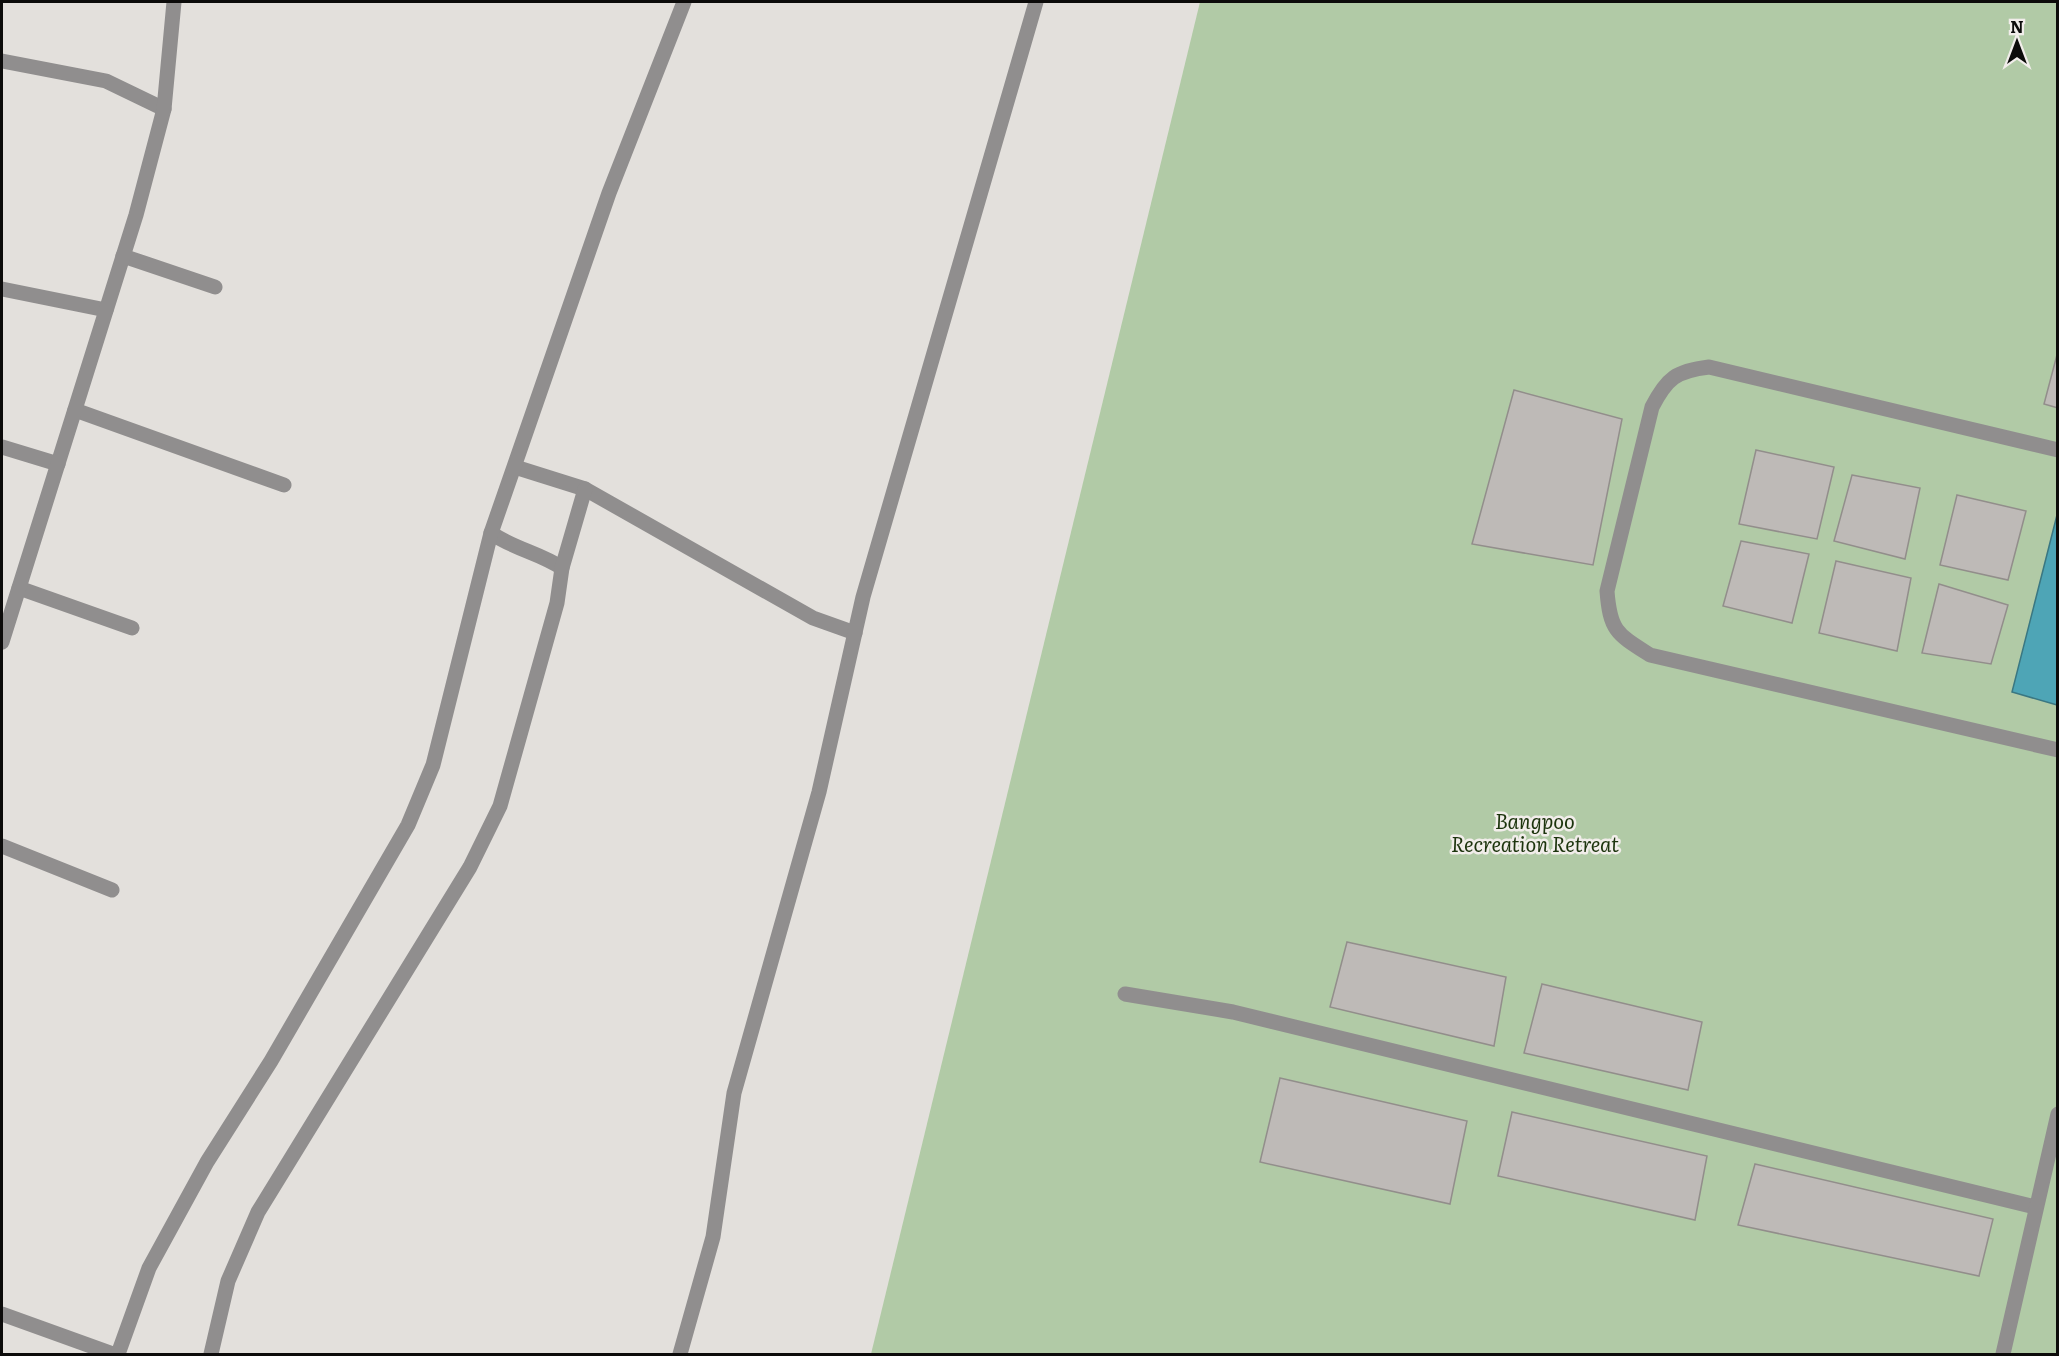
<svg xmlns="http://www.w3.org/2000/svg" width="2059" height="1356" font-family="Literata,serif">
  <style>
    .green { fill: #b1caa6 }
    .water { fill: #4ea5b6; stroke: #3a7782; stroke-width: 1.5 }
    .building { fill: #bebab7; stroke: #928e8b; stroke-width: 1.5 }
    .lines { fill: none; stroke-linecap: round; stroke-linejoin: round }
    .service { stroke: #908e8e; stroke-width: 15 }
    .minor { stroke: #908e8e; stroke-width: 15 }
    .labels { text-anchor: middle; dominant-baseline: central; stroke-width: 5; stroke-linejoin: round; paint-order: stroke }
    .park-label { font-size: 20px; font-style: italic; fill: #1c340d; stroke: #f1edea }
  </style>
  <rect width="100%" height="100%" fill="#e3e0dc"/>
  <polygon class="green" points="1200,2 2057,2 2057,1354 871,1354"/>
  <polygon class="water" points="2057,515 2058,705 2057,705 2012,692"/>
  <g class="building">
    <polygon points="2058,351 2058,408 2044,404"/>
    <polygon points="1514,390 1622,419 1593,565 1472,544"/>
    <polygon points="1756,450 1834,467 1817,539 1739,524"/>
    <polygon points="1852,475 1920,488 1905,559 1834,541"/>
    <polygon points="1957,495 2026,511 2008,580 1940,565"/>
    <polygon points="1741,541 1809,554 1792,623 1723,606"/>
    <polygon points="1836,561 1911,578 1897,651 1819,633"/>
    <polygon points="1939,584 2008,605 1991,664 1922,653"/>
    <polygon points="1347,942 1506,977 1494,1046 1330,1007"/>
    <polygon points="1542,984 1702,1022 1688,1090 1524,1053"/>
    <polygon points="1280,1078 1467,1121 1450,1204 1260,1162"/>
    <polygon points="1512,1112 1707,1156 1695,1220 1498,1176"/>
    <polygon points="1755,1164 1993,1219 1979,1276 1738,1225"/>
  </g>
  <g class="lines">
    <g class="service">
      <polyline points="2,61 106,81 164,109"/>
      <polyline points="123,256 215,287"/>
      <polyline points="2,289 106,310"/>
      <polyline points="75,410 284,485"/>
      <polyline points="2,447 58,464"/>
      <polyline points="19,588 132,628"/>
    </g>
    <g class="minor">
      <path d="M2058,450L1709,367C1676,371 1667,378 1652,407L1607,591C1610,631 1617,634 1650,655L2058,750"/>
      <polyline points="515,467 585,489 813,618 855,633"/>
      <path d="M491,533C514,549 540,553 562,568"/>
      <polyline points="2,642 136,215 164,109 174,2"/>
      <polyline points="2,846 112,890"/>
      <polyline points="1125,994 1233,1012 2035,1207"/>
      <polyline points="2,1314 113,1354"/>
      <polyline points="118,1354 149,1268 207,1162 271,1061 408,825 433,765 491,533 609,193 684,2"/>
      <polyline points="211,1354 228,1281 258,1212 470,867 500,806 557,603 562,568 585,489"/>
      <polyline points="680,1354 713,1237 734,1093 819,792 863,597 1036,2"/>
      <polyline points="2003,1354 2058,1114"/>
    </g>
  </g>
  <g class="labels">
    <g class="park-label">
      <text x="1535" y="820">Bangpoo<tspan x="1535" dy="23">Recreation Retreat</tspan></text>
    </g>
  </g>
  <rect width="2059" height="1356" fill="none" stroke="#0c0b0a" stroke-width="6"/>
  <g transform="translate(2017 42)" stroke="#f1edea" stroke-width="4.5" paint-order="stroke">
  <path d="M0-4.5L10 22L0 15L-10 22Z" fill="#0c0b0a"/>
  <text y="-9" font-size="16" font-weight="bold" text-anchor="middle" fill="#0c0b0a">N</text>
  </g>
</svg>
